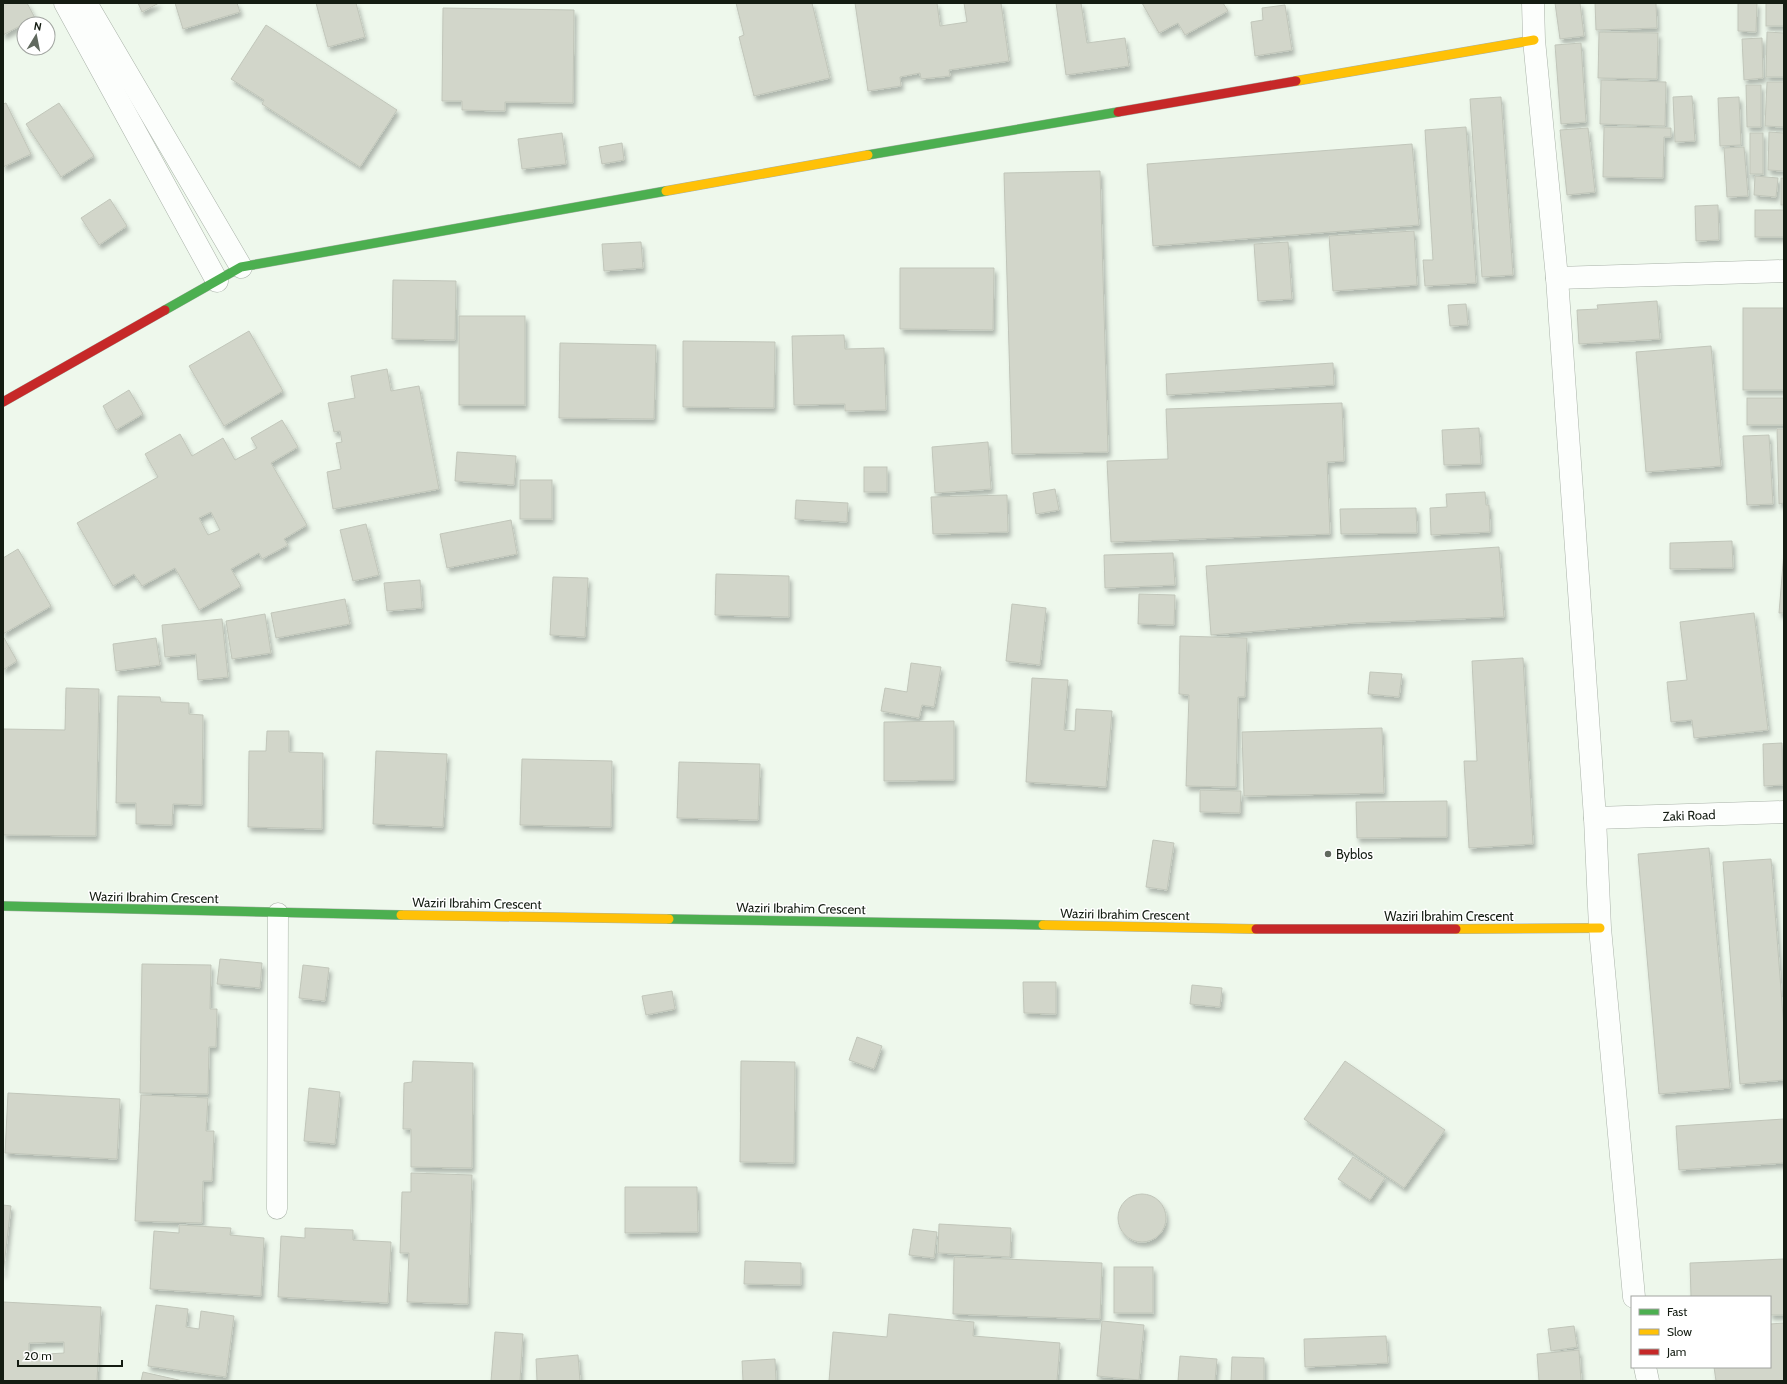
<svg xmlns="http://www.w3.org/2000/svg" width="1787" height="1384" font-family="Cabin,sans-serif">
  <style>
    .building { fill: #d2d6ca; stroke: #c1c6ba; fill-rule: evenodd; filter: url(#shadow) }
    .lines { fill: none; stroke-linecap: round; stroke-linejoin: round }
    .lane-casing { stroke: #a9b2a8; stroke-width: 21 }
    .street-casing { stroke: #a9b2a8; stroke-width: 23 }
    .fast-casing { stroke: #a9b2a8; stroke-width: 10 }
    .slow-casing { stroke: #a9b2a8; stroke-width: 10 }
    .jam-casing { stroke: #a9b2a8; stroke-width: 10 }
    .lane { stroke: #fcfefc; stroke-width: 20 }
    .street { stroke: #fcfefc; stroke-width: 22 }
    .fast { stroke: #4caf50; stroke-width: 9 }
    .slow { stroke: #ffc107; stroke-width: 9 }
    .jam { stroke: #c62828; stroke-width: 9 }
    .poi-dot { fill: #60695e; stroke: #fff; stroke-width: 1.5 }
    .labels { text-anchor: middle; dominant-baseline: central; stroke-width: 3; stroke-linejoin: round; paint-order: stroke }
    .street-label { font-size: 13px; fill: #141c12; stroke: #fff }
    .poi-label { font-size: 13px; fill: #141c12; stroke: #fff; text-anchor: start }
  </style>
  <defs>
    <filter id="shadow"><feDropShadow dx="2.5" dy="4.5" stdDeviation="2" flood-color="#0004"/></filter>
  </defs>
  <rect width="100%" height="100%" fill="#eef8ec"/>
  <g class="building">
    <polygon points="3,3 27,3 35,18 3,35"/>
    <polygon points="138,3 159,3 142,12"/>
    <polygon points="175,3 237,3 240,12 183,29"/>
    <polygon points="316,3 356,3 365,37 328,47"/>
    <polygon points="736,3 812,3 830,78 754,96 739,37 744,35"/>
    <polygon points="855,3 937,3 940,26 967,22 964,3 1001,3 1009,61 949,70 950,76 921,79 920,73 900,77 901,86 868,91"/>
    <polygon points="1056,3 1081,3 1087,43 1125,38 1129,66 1066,75"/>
    <polygon points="1142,3 1223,3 1228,11 1185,35 1178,23 1159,33"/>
    <polygon points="1555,3 1580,3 1584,36 1560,39"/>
    <polygon points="1595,3 1656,3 1657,28 1596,30"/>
    <polygon points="1738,3 1757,3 1756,32 1738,31"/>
    <rect x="1766" y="3" width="18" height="23"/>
    <polygon points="1285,5 1292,50 1255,56 1251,22 1263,20 1262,8"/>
    <polygon points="443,8 574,10 573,103 505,102 505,111 462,110 462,101 442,101"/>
    <polygon points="266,25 397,110 360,167 262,104 264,100 231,79"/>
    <polygon points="1599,32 1658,33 1657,79 1598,78"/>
    <polygon points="1767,32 1784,33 1784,77 1766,77"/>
    <polygon points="1762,38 1763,78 1744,80 1742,39"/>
    <polygon points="1581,43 1586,122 1561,124 1555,45"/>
    <polygon points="1601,80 1666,82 1665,126 1600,124"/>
    <polygon points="1767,82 1784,82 1784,127 1765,126"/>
    <polygon points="1746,85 1761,85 1761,127 1747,127"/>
    <polygon points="1692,96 1695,141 1675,142 1673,97"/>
    <polygon points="1501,97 1513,275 1482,277 1470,99"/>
    <polygon points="1739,97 1741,145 1720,146 1718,98"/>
    <polygon points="6,103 31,154 3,167 3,104"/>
    <polygon points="59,103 94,156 61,177 26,124"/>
    <polygon points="1466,127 1476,283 1425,286 1423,260 1433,260 1425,130"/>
    <polygon points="1604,127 1671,128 1671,137 1664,137 1663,178 1603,177"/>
    <polygon points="1588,128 1595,192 1567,195 1560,130"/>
    <polygon points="1769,132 1784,133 1784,171 1768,170"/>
    <polygon points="562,133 566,164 522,169 518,139"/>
    <rect x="1750" y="133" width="13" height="41"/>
    <polygon points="622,143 624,160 602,164 599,147"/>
    <polygon points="1412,144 1419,225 1153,246 1147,164"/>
    <polygon points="1744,147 1748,196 1727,197 1724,148"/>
    <polygon points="1100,171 1108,452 1012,454 1004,173"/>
    <polygon points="1755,176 1778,178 1776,197 1754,195"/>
    <rect x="1781" y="178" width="3" height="27"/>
    <polygon points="110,199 127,226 99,245 81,218"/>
    <polygon points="1718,205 1719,240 1696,241 1695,206"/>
    <rect x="1755" y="210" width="29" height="27"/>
    <polygon points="1414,231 1417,285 1333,291 1329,236"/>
    <polygon points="641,242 643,268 604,271 602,244"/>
    <polygon points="1288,242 1292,299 1258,301 1254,244"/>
    <polygon points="900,268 994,268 993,330 900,329"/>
    <polygon points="393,280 456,281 455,340 392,339"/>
    <polygon points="1657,301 1660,339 1579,344 1577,310 1598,309 1597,305"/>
    <polygon points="1466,304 1468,325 1450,326 1448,305"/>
    <rect x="1743" y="308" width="41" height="82"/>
    <rect x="459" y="316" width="66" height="89"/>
    <polygon points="249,331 283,391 224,426 189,366"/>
    <polygon points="844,335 845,349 884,348 886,410 845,411 845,404 794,405 792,336"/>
    <polygon points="683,341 775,342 774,408 683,407"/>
    <polygon points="560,343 656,345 654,419 559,418"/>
    <polygon points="1711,346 1721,466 1646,472 1636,352"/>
    <polygon points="1333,363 1334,385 1167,395 1166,374"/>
    <polygon points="387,369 391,391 419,386 439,489 333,509 327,472 341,469 336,443 342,442 340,431 334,432 328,403 355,398 351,376"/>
    <polygon points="129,390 143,414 116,430 103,406"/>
    <rect x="1747" y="398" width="37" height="27"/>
    <polygon points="1342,403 1344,461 1327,462 1330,534 1111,542 1107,461 1168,459 1166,409"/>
    <path d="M282,420L298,447L271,463L307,525L284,539L288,545L262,559L259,553L231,569L241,586L199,610L175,568L142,586L134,574L113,586L77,523L158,477L145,454L180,434L192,456L223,438L235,460L257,448L251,438ZM211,512L220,530L208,535L199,518Z"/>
    <polygon points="1479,428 1481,464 1444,465 1442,430"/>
    <polygon points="1777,429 1784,429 1784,503 1779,504"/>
    <polygon points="1769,435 1773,504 1747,505 1743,436"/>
    <polygon points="988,442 991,489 935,493 932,447"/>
    <polygon points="457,452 516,456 514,485 455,481"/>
    <rect x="864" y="467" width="23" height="25"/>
    <rect x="520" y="480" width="32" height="39"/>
    <polygon points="1055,489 1059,510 1036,514 1033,493"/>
    <polygon points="1485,492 1486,505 1489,505 1490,532 1431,535 1430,508 1447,507 1446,494"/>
    <polygon points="1007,495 1008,532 933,534 931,497"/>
    <polygon points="796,500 848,503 847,522 795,519"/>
    <polygon points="1416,508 1417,533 1341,534 1340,509"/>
    <polygon points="511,520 517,554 447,568 440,534"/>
    <polygon points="366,524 379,575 353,581 340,530"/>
    <polygon points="1732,541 1733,568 1670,569 1670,543"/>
    <polygon points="1499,547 1504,617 1354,623 1211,635 1206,566"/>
    <polygon points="18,549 51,606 3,634 3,558"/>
    <polygon points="1784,552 1784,613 1779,613"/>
    <polygon points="1173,553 1175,585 1105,588 1104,555"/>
    <polygon points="716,574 789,576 789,617 715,615"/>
    <polygon points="553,577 588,578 585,637 550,635"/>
    <polygon points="420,580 422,608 387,611 384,583"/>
    <polygon points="1139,594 1175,595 1174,625 1138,624"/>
    <polygon points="345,599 350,624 276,638 271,613"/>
    <polygon points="1012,604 1046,608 1040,665 1006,661"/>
    <polygon points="1754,613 1768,730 1694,738 1692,720 1671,722 1667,682 1687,680 1680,622"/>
    <polygon points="265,614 271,653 232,659 226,621"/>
    <polygon points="222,619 228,677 198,680 196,654 165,657 162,625"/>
    <polygon points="3,636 17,661 3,670"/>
    <polygon points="1180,636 1247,638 1245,697 1238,697 1236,787 1186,786 1189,695 1179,694"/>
    <polygon points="156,638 160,665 116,671 113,644"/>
    <polygon points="1523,658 1533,844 1469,848 1464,761 1477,761 1472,661"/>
    <polygon points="911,663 941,667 934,707 922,705 919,718 881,711 885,688 907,692"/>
    <polygon points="1370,672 1402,674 1399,697 1368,694"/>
    <polygon points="1032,678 1068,680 1064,730 1075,731 1076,709 1112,711 1106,787 1026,782"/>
    <polygon points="66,688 99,689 96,836 3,835 3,729 65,730"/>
    <polygon points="118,696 160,697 161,702 189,703 189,714 203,715 202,805 173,804 172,825 136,824 136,803 116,803"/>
    <polygon points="954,721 954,780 884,781 884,722"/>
    <polygon points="1382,728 1384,793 1244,796 1242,732"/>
    <polygon points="267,731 289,731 289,752 323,753 322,829 248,827 249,751 266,751"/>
    <polygon points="1782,743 1783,785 1764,786 1763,744"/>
    <polygon points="376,751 447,754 443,827 373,824"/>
    <polygon points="522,759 612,761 611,827 520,825"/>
    <polygon points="679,762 760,764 758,820 677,818"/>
    <polygon points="1200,790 1241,791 1240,813 1200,812"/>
    <polygon points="1447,801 1447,837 1357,838 1356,802"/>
    <polygon points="1153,840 1174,843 1167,890 1146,887"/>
    <polygon points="1709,848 1730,1088 1659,1094 1638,854"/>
    <polygon points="1771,859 1784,1029 1784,1080 1740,1084 1723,862"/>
    <polygon points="220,959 262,963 260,988 217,984"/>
    <polygon points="142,964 211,965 210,1009 217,1009 216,1047 209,1047 208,1094 140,1093"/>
    <polygon points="303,965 329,968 325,1001 299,998"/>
    <polygon points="1023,982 1056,982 1056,1014 1024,1013"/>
    <polygon points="1192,985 1222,988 1220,1007 1190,1004"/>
    <polygon points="672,991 675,1009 646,1015 642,996"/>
    <polygon points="857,1037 882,1046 874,1069 849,1060"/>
    <polygon points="413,1061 473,1063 472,1168 411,1167 411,1129 403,1129 404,1083 412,1082"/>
    <polygon points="741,1061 795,1062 794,1163 740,1162"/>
    <polygon points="1345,1061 1445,1130 1404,1188 1304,1119"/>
    <polygon points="309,1088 340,1092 335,1144 304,1141"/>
    <polygon points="8,1093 120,1099 117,1159 5,1153"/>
    <polygon points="141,1095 208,1098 206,1131 214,1131 212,1181 203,1181 202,1223 135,1221"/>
    <polygon points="1784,1119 1784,1163 1679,1170 1676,1126"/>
    <polygon points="1353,1157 1385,1178 1370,1200 1338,1179"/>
    <polygon points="411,1173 472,1175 468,1304 407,1302 409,1253 400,1253 402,1192 411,1192"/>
    <polygon points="625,1187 697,1187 698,1232 625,1233"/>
    <circle cx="1142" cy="1218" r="24"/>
    <polygon points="3,1205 11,1206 3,1274"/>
    <polygon points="939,1224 1011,1228 1010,1257 938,1253"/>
    <polygon points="179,1225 231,1228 230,1235 264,1238 261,1296 150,1289 154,1231 179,1233"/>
    <polygon points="305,1228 353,1230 353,1240 391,1242 388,1303 278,1297 281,1236 305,1238"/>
    <polygon points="913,1229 937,1232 934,1258 909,1255"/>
    <polygon points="954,1257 1102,1263 1100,1319 953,1314"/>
    <polygon points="1784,1259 1784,1315 1770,1315 1770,1297 1691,1297 1690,1263"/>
    <polygon points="745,1261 801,1263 801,1285 744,1284"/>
    <rect x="1114" y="1267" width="39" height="46"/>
    <path d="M3,1302L101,1307L97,1381H3ZM64,1342V1353L29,1355V1343Z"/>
    <polygon points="156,1305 188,1309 186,1327 199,1329 201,1311 234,1316 226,1377 148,1366"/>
    <polygon points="889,1314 974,1322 973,1336 1060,1343 1057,1381 829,1381 833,1332 887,1337"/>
    <polygon points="1102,1321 1144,1325 1139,1380 1097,1376"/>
    <polygon points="1784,1323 1784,1381 1716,1381 1714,1367 1770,1367 1770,1324"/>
    <polygon points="1574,1326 1577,1347 1551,1351 1548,1329"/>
    <polygon points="495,1332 523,1334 520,1381 491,1381"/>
    <polygon points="1386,1336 1388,1363 1305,1367 1304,1339"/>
    <polygon points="1579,1350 1581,1381 1539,1381 1537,1354"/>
    <polygon points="578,1355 580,1381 537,1381 536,1359"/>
    <polygon points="1180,1356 1217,1359 1215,1381 1178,1381"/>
    <polygon points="1232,1357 1264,1358 1264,1381 1231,1381"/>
    <polygon points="775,1359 776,1381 743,1381 742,1361"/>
    <polygon points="143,1372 183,1381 141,1381"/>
  </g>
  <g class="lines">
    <defs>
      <polyline id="lane" points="277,1209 278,913"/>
      <g id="street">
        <polyline points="65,3 217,281"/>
        <polyline points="86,3 241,267"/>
        <polyline points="1533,3 1534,40 1557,278 1595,818 1600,928 1634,1297"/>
        <polyline points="1557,278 1784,271"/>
        <polyline points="1595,818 1784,812"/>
        <polyline points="1645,1367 1648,1381"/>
      </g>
      <g id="fast">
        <polyline points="868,155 1118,112"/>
        <polyline points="165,310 241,267 666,191"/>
        <polyline points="3,906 401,915"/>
        <polyline points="669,919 1043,925"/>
      </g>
      <g id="slow">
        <polyline points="1296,81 1534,40"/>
        <polyline points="666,191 868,155"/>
        <polyline points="401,915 669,919"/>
        <polyline points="1043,925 1256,929"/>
        <polyline points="1456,929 1600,928"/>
      </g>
      <g id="jam">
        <polyline points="1118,112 1296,81"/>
        <polyline points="3,402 165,310"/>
        <polyline points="1256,929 1456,929"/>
      </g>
    </defs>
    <use href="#lane" class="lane-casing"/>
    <use href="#street" class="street-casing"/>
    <use href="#fast" class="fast-casing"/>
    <use href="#slow" class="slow-casing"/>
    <use href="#jam" class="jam-casing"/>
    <use href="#lane" class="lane"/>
    <use href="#street" class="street"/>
    <use href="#fast" class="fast"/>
    <use href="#slow" class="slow"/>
    <use href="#jam" class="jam"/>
  </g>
  <circle class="poi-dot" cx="1328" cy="854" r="4"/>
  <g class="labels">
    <g class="street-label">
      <text transform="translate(1689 815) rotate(-2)">Zaki Road</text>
      <text transform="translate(154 897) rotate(1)">Waziri Ibrahim Crescent</text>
      <text transform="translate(477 903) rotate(1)">Waziri Ibrahim Crescent</text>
      <text transform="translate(801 908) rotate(1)">Waziri Ibrahim Crescent</text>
      <text transform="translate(1125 914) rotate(1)">Waziri Ibrahim Crescent</text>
      <text x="1449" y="916">Waziri Ibrahim Crescent</text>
    </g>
    <g class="poi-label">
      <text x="1336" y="854">Byblos</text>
    </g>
  </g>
  <rect width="1787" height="1384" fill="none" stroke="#141c12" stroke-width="8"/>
  <rect x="1631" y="1296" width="140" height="72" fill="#ffffff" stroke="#a1a4a0"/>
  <rect x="1639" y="1309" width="20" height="6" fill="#4caf50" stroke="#a1a4a0"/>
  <text x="1667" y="1316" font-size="12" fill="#141c12">Fast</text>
  <rect x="1639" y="1329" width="20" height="6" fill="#ffc107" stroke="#a1a4a0"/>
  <text x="1667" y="1336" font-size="12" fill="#141c12">Slow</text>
  <rect x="1639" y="1349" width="20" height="6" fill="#c62828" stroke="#a1a4a0"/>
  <text x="1667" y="1356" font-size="12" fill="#141c12">Jam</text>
  <g transform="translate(36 36) rotate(10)"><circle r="19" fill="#ffffff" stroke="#a1a4a0"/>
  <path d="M0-3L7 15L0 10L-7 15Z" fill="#60695e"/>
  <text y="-6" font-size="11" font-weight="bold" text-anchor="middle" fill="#141c12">N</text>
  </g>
  <path d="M18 1360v6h104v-6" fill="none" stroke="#141c12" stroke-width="2"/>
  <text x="24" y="1360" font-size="12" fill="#141c12" stroke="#ffffff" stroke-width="3" paint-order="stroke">20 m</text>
</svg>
